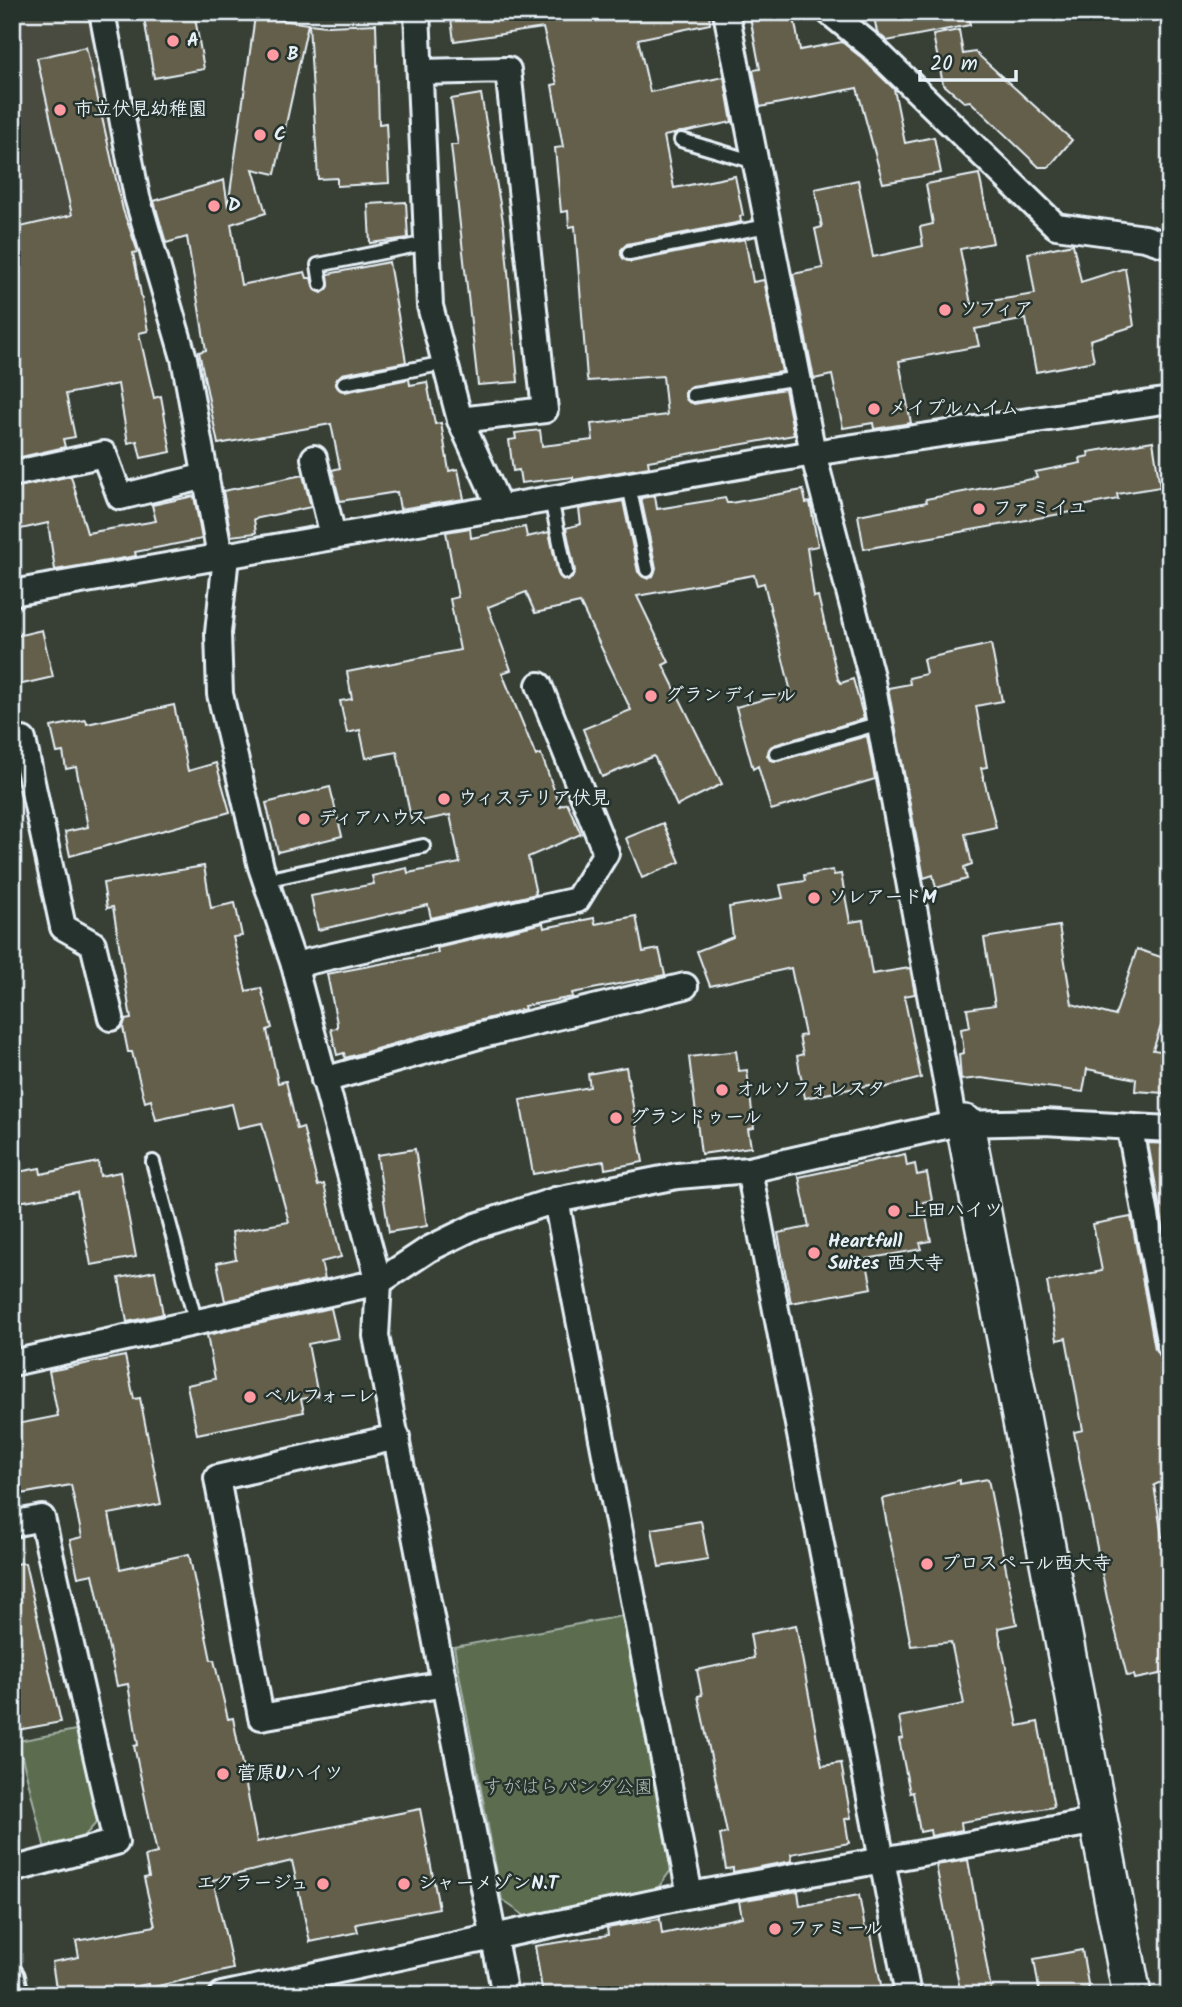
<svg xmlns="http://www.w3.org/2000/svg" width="1182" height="2007" font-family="Kalam,'Klee One',sans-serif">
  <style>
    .built { fill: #484c41 }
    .green { fill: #5c6d50; stroke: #a2afa4; stroke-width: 2 }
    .building { fill: #635f4c; stroke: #e8f1f8; stroke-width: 2 }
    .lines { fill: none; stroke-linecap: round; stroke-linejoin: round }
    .lane-casing { stroke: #e8f1f8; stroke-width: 18 }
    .street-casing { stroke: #e8f1f8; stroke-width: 30 }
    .secondary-casing { stroke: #e8f1f8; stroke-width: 42 }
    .lane { stroke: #26332d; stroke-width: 12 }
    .street { stroke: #26332d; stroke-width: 24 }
    .secondary { stroke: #26332d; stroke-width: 37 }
    .poi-dot { fill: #ff9aa2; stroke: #26332d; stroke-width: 2.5 }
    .labels { text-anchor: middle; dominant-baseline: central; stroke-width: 5; stroke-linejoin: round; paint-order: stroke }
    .poi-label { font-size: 19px; font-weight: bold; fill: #e8f1f8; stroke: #26332d; text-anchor: start }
    .park-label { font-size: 19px; fill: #b0bcb5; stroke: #26332d }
  </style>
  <rect width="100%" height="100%" fill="#384036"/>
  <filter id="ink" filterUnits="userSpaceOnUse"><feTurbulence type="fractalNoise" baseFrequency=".0143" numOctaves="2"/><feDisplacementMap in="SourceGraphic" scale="14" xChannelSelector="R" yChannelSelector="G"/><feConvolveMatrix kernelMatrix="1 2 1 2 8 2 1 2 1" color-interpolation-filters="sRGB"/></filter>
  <g filter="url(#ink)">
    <polygon class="built" points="12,14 89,15 145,265 12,292"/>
    <g class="green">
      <polygon points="622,1616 671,1870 655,1892 525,1916 502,1900 454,1647"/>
      <polygon points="76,1730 98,1821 79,1842 45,1849 18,1741"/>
    </g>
    <g class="building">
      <polygon points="143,12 194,12 204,69 154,78"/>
      <polygon points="450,12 709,12 710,24 638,39 650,92 724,77 732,122 664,136 674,188 735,176 743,215 740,216 741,222 627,244 621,250 621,255 631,262 745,239 753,282 764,280 782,372 692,386 685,391 685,397 694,404 785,389 794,435 648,461 649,467 573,480 573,477 521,483 519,470 513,471 509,440 516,439 515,433 540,430 542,446 593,440 591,424 667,415 663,376 588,381 587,378 575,226 569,227 568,211 561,212 555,148 563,147 552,85 557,84 543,28 454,41"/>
      <polygon points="749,12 793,12 800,50 842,42 862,58 894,89 905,143 934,137 941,173 883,183 857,88 760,107 753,70 760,69"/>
      <polygon points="873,12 969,12 970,25 887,41 877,32"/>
      <polygon points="255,16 308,24 275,174 253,169 266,213 231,224 241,285 305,272 307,278 311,278 314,289 322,293 329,286 328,274 389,262 406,362 342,374 336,380 336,385 345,392 409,379 410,385 427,382 435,424 441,423 449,471 458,469 464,499 400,509 397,492 340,501 332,470 340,468 331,424 218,444 199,352 206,350 187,237 166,243 154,201 224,180 228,207"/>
      <polygon points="309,24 327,26 376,24 379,124 386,123 389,183 337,186 337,178 318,179"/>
      <polygon points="959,30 963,54 975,52 1072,140 1049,167 1039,167 970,101 964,102 943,84 933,35"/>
      <polygon points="86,47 123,210 138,252 133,253 148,331 139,333 154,398 161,396 171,452 141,458 137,441 128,443 118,384 66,394 75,437 63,439 65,447 12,459 12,229 72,215 37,58"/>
      <polygon points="481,94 504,227 518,382 478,385 451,145 458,145 451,99"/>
      <polygon points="979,174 993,243 960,249 971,304 1035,294 1028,253 1073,244 1081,282 1125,268 1134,326 1090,340 1094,361 1036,372 1026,319 975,329 979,346 899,361 911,423 874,429 873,423 843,428 832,375 814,379 793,274 823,268 815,229 822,227 815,189 858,180 873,257 923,246 920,227 933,224 926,184"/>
      <polygon points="406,202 408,238 370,243 368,204"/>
      <polygon points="1153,441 1160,487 1117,494 1118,499 1082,506 1083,510 864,549 858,515 927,502 926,499 1037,478 1035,472 1081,463 1080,458 1089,456 1088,452"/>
      <polygon points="303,475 311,507 254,519 256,533 231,536 223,491"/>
      <polygon points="71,476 87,533 156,521 152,505 194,496 202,539 135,552 136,556 55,570 48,523 12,531 12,488"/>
      <polygon points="803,490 806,503 810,502 818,546 807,548 814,597 818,596 838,679 841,683 853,679 864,719 774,745 767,755 770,760 778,761 867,736 875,779 771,810 758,766 753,769 736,707 791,692 764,583 757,585 754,575 637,596 669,662 663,665 722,784 677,806 654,756 602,777 583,729 631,710 580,603 535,613 526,592 488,607 511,670 502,673 536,756 541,754 560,806 567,803 581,834 528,857 536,894 431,918 428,905 318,930 311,896 374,884 372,876 407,868 408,873 460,863 450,815 412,823 397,752 366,758 360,730 347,733 340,701 352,699 347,672 460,650 450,599 458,597 446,532 470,528 471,538 525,527 527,537 549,532 558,574 567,581 572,578 575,571 566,528 581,524 579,509 623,501 638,572 648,579 653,576 656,568 641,498 655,496 657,509 725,498 727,503 731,503"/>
      <polygon points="42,630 53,677 18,685 12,659 12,637"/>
      <polygon points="991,644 1002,701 976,706 987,767 981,768 996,827 965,834 972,864 964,867 967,879 936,888 933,875 924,878 888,688 910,684 909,678 926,674 923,659"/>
      <polygon points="174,705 188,771 216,763 230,812 70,856 65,832 88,827 76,767 66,769 63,752 57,753 51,727 86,720 87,724"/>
      <polygon points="330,787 342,836 278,852 266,803"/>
      <polygon points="663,823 680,862 642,878 626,838"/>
      <polygon points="204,866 211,908 235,903 242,936 233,937 246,991 261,988 272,1028 267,1030 278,1083 286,1081 297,1129 303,1127 318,1186 324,1184 341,1257 321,1262 325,1279 225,1301 217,1263 236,1259 232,1232 289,1222 262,1123 238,1128 232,1104 156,1120 151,1100 145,1102 132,1052 128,1052 123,1027 125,1020 131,1019 113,907 107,908 103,883"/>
      <polygon points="833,870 834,875 841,874 850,922 863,920 872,974 910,968 915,994 904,996 921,1078 872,1091 870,1085 805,1098 797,1056 803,1054 799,1036 805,1035 791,968 710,986 697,951 733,937 729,907 783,898 780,885 805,881 804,875"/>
      <polygon points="636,916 643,952 659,949 665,975 572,993 573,997 524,1006 525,1009 434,1032 345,1058 344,1053 337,1055 331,1029 337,1028 337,1023 327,974 438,953 437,948 543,923 544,928 594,918 595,924"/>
      <polygon points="1059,926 1072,1004 1115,1016 1137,949 1170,960 1170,999 1153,1050 1168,1052 1164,1093 1135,1091 1136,1079 1087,1069 1083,1092 981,1078 961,1080 959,1054 964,1053 961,1029 970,1027 967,1009 995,1005 984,938"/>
      <polygon points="736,1051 739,1071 747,1070 754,1128 748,1129 751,1147 701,1154 689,1057"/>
      <polygon points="626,1067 643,1162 605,1169 604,1161 533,1174 520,1100 590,1087 588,1074"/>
      <polygon points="1148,1143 1170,1144 1170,1263"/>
      <polygon points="415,1149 427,1226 389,1232 377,1155"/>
      <polygon points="905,1154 907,1166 915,1164 917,1175 927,1173 932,1200 923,1202 931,1241 920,1243 922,1249 866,1259 872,1288 791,1303 778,1233 809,1227 799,1177"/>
      <polygon points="98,1162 100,1176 120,1172 136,1257 91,1265 77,1192 12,1203 12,1173 40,1168 41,1174"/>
      <polygon points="1131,1217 1155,1349 1159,1356 1170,1360 1170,1478 1154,1485 1162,1537 1170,1535 1170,1672 1135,1679 1134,1675 1127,1676 1107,1598 1074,1432 1083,1430 1066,1338 1057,1340 1047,1282 1102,1271 1093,1224"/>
      <polygon points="155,1271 163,1314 127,1322 119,1278"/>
      <polygon points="331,1308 338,1338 308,1344 318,1396 301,1399 304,1412 197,1434 187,1385 215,1379 207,1335"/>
      <polygon points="125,1356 134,1399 140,1398 161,1504 109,1514 120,1569 189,1554 211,1660 214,1660 228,1719 233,1718 257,1842 420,1809 439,1908 356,1924 358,1932 310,1942 292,1861 213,1880 233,1969 149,1988 148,1984 96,1995 57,1995 52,1962 79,1957 76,1941 155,1926 144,1878 149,1877 145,1856 157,1853 134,1746 138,1745 128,1684 117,1686 93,1574 78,1577 70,1540 82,1537 71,1485 21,1494 19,1483 12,1484 12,1425 58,1416 49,1371"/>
      <polygon points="988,1479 1017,1624 998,1628 1018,1726 1038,1722 1054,1807 961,1822 962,1830 931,1836 930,1830 920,1832 913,1792 910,1793 899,1739 903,1738 899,1717 964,1704 951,1642 911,1646 882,1499 960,1480 960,1484"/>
      <polygon points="701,1521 708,1559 659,1567 652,1529"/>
      <polygon points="25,1563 61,1722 12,1731 12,1564"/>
      <polygon points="796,1625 822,1766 841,1763 851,1818 845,1819 849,1843 791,1854 792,1861 733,1872 733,1868 726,1869 720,1835 727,1833 698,1696 702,1695 697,1670 754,1658 750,1634"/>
      <polygon points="968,1860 992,1995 961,1995 936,1865"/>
      <polygon points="798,1891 800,1906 859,1895 865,1929 870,1928 883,1995 543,1995 535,1946 608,1935 607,1928 660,1919 662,1934 742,1917 739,1901"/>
      <polygon points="1082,1950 1090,1995 1040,1995 1034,1959"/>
    </g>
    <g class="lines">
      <defs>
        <g id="lane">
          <polyline points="681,140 755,162"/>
          <polyline points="629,253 767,226"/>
          <polyline points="321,284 318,265 427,243"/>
          <polyline points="344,383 445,363"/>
          <polyline points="693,395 798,378"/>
          <polyline points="629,486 647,570"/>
          <polyline points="551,499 566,572"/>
          <polyline points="776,753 880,723"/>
          <polyline points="265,880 423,846"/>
          <polyline points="153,1162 196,1323"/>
        </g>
        <g id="street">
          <polyline points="102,12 137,197 184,358 220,556"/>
          <polyline points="417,12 430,306 460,420 500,508"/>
          <polyline points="726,12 813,453 871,676 954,1124"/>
          <polyline points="829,12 872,47 1056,226 1145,238 1170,246"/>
          <polyline points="420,72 508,70 545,410 460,420"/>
          <polyline points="314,458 333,536"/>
          <polyline points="12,474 104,454 120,497 206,476"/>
          <polyline points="226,556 218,633 220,694 261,867 294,965 379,1282 376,1336 505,1995"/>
          <polyline points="12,593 813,453 1170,400"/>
          <polyline points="12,743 23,740 63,927 93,944 111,1018"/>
          <polyline points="294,965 577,900 606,853 539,685"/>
          <polyline points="324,1080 482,1035 685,986"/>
          <polyline points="1130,1129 1170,1346"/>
          <polyline points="749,1170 908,1995"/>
          <polyline points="556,1200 690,1895"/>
          <polyline points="12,1363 379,1282 429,1249 476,1226 556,1200 677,1176 749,1170 954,1124 1044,1122 1170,1129"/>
          <polyline points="397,1437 217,1478 261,1717 444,1684"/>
          <polyline points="12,1524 42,1518 116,1842 12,1870"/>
          <polyline points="12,1977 16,1995"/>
          <polyline points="222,1995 690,1895 1098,1821"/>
        </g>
        <polyline id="secondary" points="965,1124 1132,1995"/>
      </defs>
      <use href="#lane" class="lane-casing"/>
      <use href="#street" class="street-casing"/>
      <use href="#secondary" class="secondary-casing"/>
      <use href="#lane" class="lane"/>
      <use href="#street" class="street"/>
      <use href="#secondary" class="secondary"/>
    </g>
  </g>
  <g class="poi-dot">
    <circle cx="173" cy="41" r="7"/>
    <circle cx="273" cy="55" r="7"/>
    <circle cx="60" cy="110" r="7"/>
    <circle cx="260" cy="135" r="7"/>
    <circle cx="214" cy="206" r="7"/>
    <circle cx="945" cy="310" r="7"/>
    <circle cx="874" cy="409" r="7"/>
    <circle cx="979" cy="509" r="7"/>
    <circle cx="651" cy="696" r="7"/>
    <circle cx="444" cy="799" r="7"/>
    <circle cx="304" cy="819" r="7"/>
    <circle cx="814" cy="898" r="7"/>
    <circle cx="722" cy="1090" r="7"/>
    <circle cx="616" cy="1118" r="7"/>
    <circle cx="894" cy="1211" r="7"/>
    <circle cx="814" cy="1253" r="7"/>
    <circle cx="250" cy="1397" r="7"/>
    <circle cx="927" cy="1564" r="7"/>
    <circle cx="223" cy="1774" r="7"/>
    <circle cx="323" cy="1884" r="7"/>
    <circle cx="404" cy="1884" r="7"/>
    <circle cx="775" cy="1929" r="7"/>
  </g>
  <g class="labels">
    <g class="poi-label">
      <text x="187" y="41">A</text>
      <text x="287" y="55">B</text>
      <text x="74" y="110">市立伏見幼稚園</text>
      <text x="274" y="135">C</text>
      <text x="228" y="206">D</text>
      <text x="959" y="310">ソフィア</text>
      <text x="888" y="409">メイプルハイム</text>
      <text x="993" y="509">ファミイユ</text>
      <text x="665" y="696">グランディール</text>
      <text x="458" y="799">ウィステリア伏見</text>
      <text x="318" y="819">ディアハウス</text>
      <text x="828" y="898">ソレアードM</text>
      <text x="736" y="1090">オルソフォレスタ</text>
      <text x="630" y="1118">グランドゥール</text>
      <text x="908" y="1211">上田ハイツ</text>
      <text x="828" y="1242">Heartfull<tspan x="828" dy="22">Suites 西大寺</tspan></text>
      <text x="264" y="1397">ベルフォーレ</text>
      <text x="941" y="1564">プロスペール西大寺</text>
      <text x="237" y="1774">菅原Uハイツ</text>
      <text x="309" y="1884" text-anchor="end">エクラージュ</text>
      <text x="418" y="1884">シャーメゾンN.T</text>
      <text x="789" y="1929">ファミール</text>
    </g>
    <g class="park-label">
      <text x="568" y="1788">すがはらパンダ公園</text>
    </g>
  </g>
  <rect width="1182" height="2007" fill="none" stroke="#26332d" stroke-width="42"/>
  <rect x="21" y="21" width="1140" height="1965" fill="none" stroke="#e8f1f8" stroke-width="2.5" filter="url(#ink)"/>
  <path d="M920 70v10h96v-10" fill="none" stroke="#e8f1f8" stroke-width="3.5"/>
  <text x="930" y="70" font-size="21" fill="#e8f1f8" stroke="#26332d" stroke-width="5" paint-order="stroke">20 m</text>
</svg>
